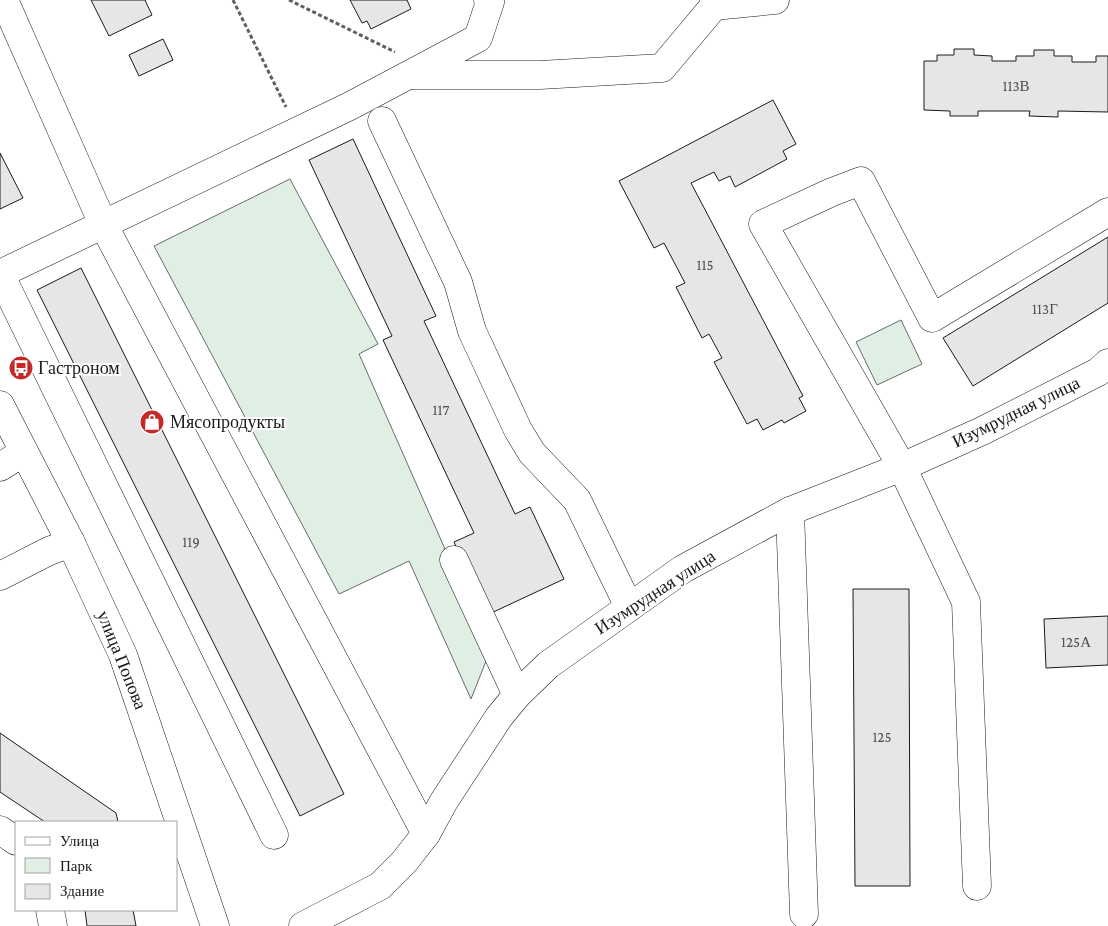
<svg xmlns="http://www.w3.org/2000/svg" width="1108" height="926" font-family="'Crimson Pro',serif">
  <style>
    .green { fill: #e0efe3; stroke: #6a6a6a }
    .building { fill: #e6e6e6; stroke: #1a1a1a }
    .lines { fill: none; stroke-linecap: round; stroke-linejoin: round }
    .minor-casing { stroke: #1a1a1a; stroke-width: 29 }
    .path { stroke: #5f5f5f; stroke-width: 3; stroke-dasharray: 4 2.5; stroke-linecap: butt }
    .minor { stroke: #fff; stroke-width: 28 }
    .labels { text-anchor: middle; dominant-baseline: central; stroke-width: 4; stroke-linejoin: round; paint-order: stroke }
    .number-label { font-size: 15px; fill: #4d4d4d }
    .poi-label { font-size: 18px; fill: #1a1a1a; stroke: #fff; text-anchor: start }
    .street-label { font-size: 18px; fill: #1a1a1a; stroke: #fff }
  </style>
  <rect width="100%" height="100%" fill="#fff"/>
  <g class="green">
    <polygon points="290,179 378,344 359,354 490,651 471,699 409,561 339,594 154,246"/>
    <polygon points="901,320 922,364 877,385 856,342"/>
  </g>
  <g class="building">
    <polygon points="91,0 145,0 152,15 109,36"/>
    <polygon points="350,0 407,0 411,9 371,29 367,21 362,23"/>
    <polygon points="163,39 173,60 139,76 129,55"/>
    <polygon points="954,49 974,49 974,55 992,56 992,61 1016,61 1016,56 1034,56 1034,50 1054,50 1054,56 1072,56 1072,62 1096,62 1096,56 1108,56 1108,112 1058,111 1058,117 1029,116 1030,111 978,111 978,116 950,116 950,111 924,110 924,61 937,61 937,55 954,55"/>
    <polygon points="773,100 796,144 783,151 787,159 735,187 730,176 719,181 714,172 691,183 803,396 799,398 806,411 784,423 782,420 763,430 757,419 747,424 714,362 722,358 709,334 702,338 676,287 685,283 664,243 654,248 619,181"/>
    <polygon points="353,139 436,316 424,321 515,514 530,507 564,579 487,615 454,542 474,533 383,340 392,336 309,160"/>
    <polygon points="0,153 23,198 0,209"/>
    <polygon points="1108,237 1108,303 973,386 943,338"/>
    <polygon points="81,268 344,794 300,816 37,290"/>
    <polygon points="853,589 909,589 910,886 855,886"/>
    <polygon points="1108,616 1108,665 1046,668 1044,619"/>
    <polygon points="0,733 116,813 118,822 45,822 0,792"/>
    <polygon points="85,910 133,910 136,926 87,926"/>
  </g>
  <g class="lines">
    <defs>
      <g id="minor">
        <polyline points="4,0 103,224 426,834"/>
        <polyline points="714,6 775,0"/>
        <polyline points="413,75 540,75 662,68 714,6 714,0"/>
        <polyline points="382,121 458,282 472,331 518,430 532,453 577,500 629,607"/>
        <polyline points="0,274 274,835"/>
        <polyline points="0,274 350,106 478,38 490,2 488,0"/>
        <polyline points="0,405 71,543 123,655 215,926"/>
        <polyline points="0,467 24,452"/>
        <polyline points="790,511 804,914"/>
        <polyline points="454,560 517,695"/>
        <polyline points="0,576 49,551 71,543"/>
        <polyline points="0,830 16,841"/>
        <polyline points="977,886 966,602 902,467 763,224 832,192 861,181 932,318 1108,212"/>
        <polyline points="50,910 53,926"/>
        <polyline points="303,926 380,886 404,862 426,834 444,801 499,717 517,695 548,665 683,569 790,511 902,467 982,431 1098,372 1108,363"/>
      </g>
    </defs>
    <use href="#minor" class="minor-casing"/>
    <g class="path">
      <polyline points="233,0 286,107"/>
      <polyline points="289,0 395,52"/>
    </g>
    <use href="#minor" class="minor"/>
  </g>
  <defs>
    <symbol id="bus-disc" viewBox="-11 -11 22 22"><circle r="9.5" fill="#c62828" stroke="#fff"/><path d="M-5-6H5V4H4V6H2V4H-2V6H-4V4H-5ZM-3.5-4V0h7V-4ZM-3.5 1.2v1.5H-2V1.2ZM2 1.2v1.5H3.5V1.2Z" fill="#fff"/></symbol>
    <symbol id="shop-disc" viewBox="-11 -11 22 22"><circle r="9.5" fill="#c62828" stroke="#fff"/><path d="M-5-2.5h2.3a2.7 3.5 0 0 1 5.4 0H5L5.5 6h-11ZM-1.5-2.5h3a1.5 2.3 0 0 0-3 0Z" fill="#fff"/></symbol>
  </defs>
  <g fill-rule="evenodd">
    <use href="#bus-disc" x="7" y="354" width="28" height="28"/>
    <use href="#shop-disc" x="138" y="408" width="28" height="28"/>
  </g>
  <g class="labels">
    <g class="number-label">
      <text x="1016" y="86">113В</text>
      <text x="705" y="265">115</text>
      <text x="1045" y="309">113Г</text>
      <text x="441" y="410">117</text>
      <text x="191" y="542">119</text>
      <text x="1076" y="642">125А</text>
      <text x="882" y="737">125</text>
    </g>
    <g class="poi-label">
      <text x="38" y="368">Гастроном</text>
      <text x="170" y="422">Мясопродукты</text>
    </g>
    <g class="street-label">
      <text transform="translate(1016 412) rotate(-26)">Изумрудная улица</text>
      <text transform="translate(655 592) rotate(-33)">Изумрудная улица</text>
      <text transform="translate(122 660) rotate(68)">улица Попова</text>
    </g>
  </g>
  <rect x="15" y="821" width="162" height="90" fill="#ffffff" stroke="#a3a3a3"/>
  <rect x="25" y="837" width="25" height="8" fill="#ffffff" stroke="#a3a3a3"/>
  <text x="60" y="846" font-size="15" fill="#1a1a1a">Улица</text>
  <rect x="25" y="858" width="25" height="15" fill="#e0efe3" stroke="#a3a3a3"/>
  <text x="60" y="871" font-size="15" fill="#1a1a1a">Парк</text>
  <rect x="25" y="884" width="25" height="15" fill="#e6e6e6" stroke="#a3a3a3"/>
  <text x="60" y="896" font-size="15" fill="#1a1a1a">Здание</text>
</svg>
